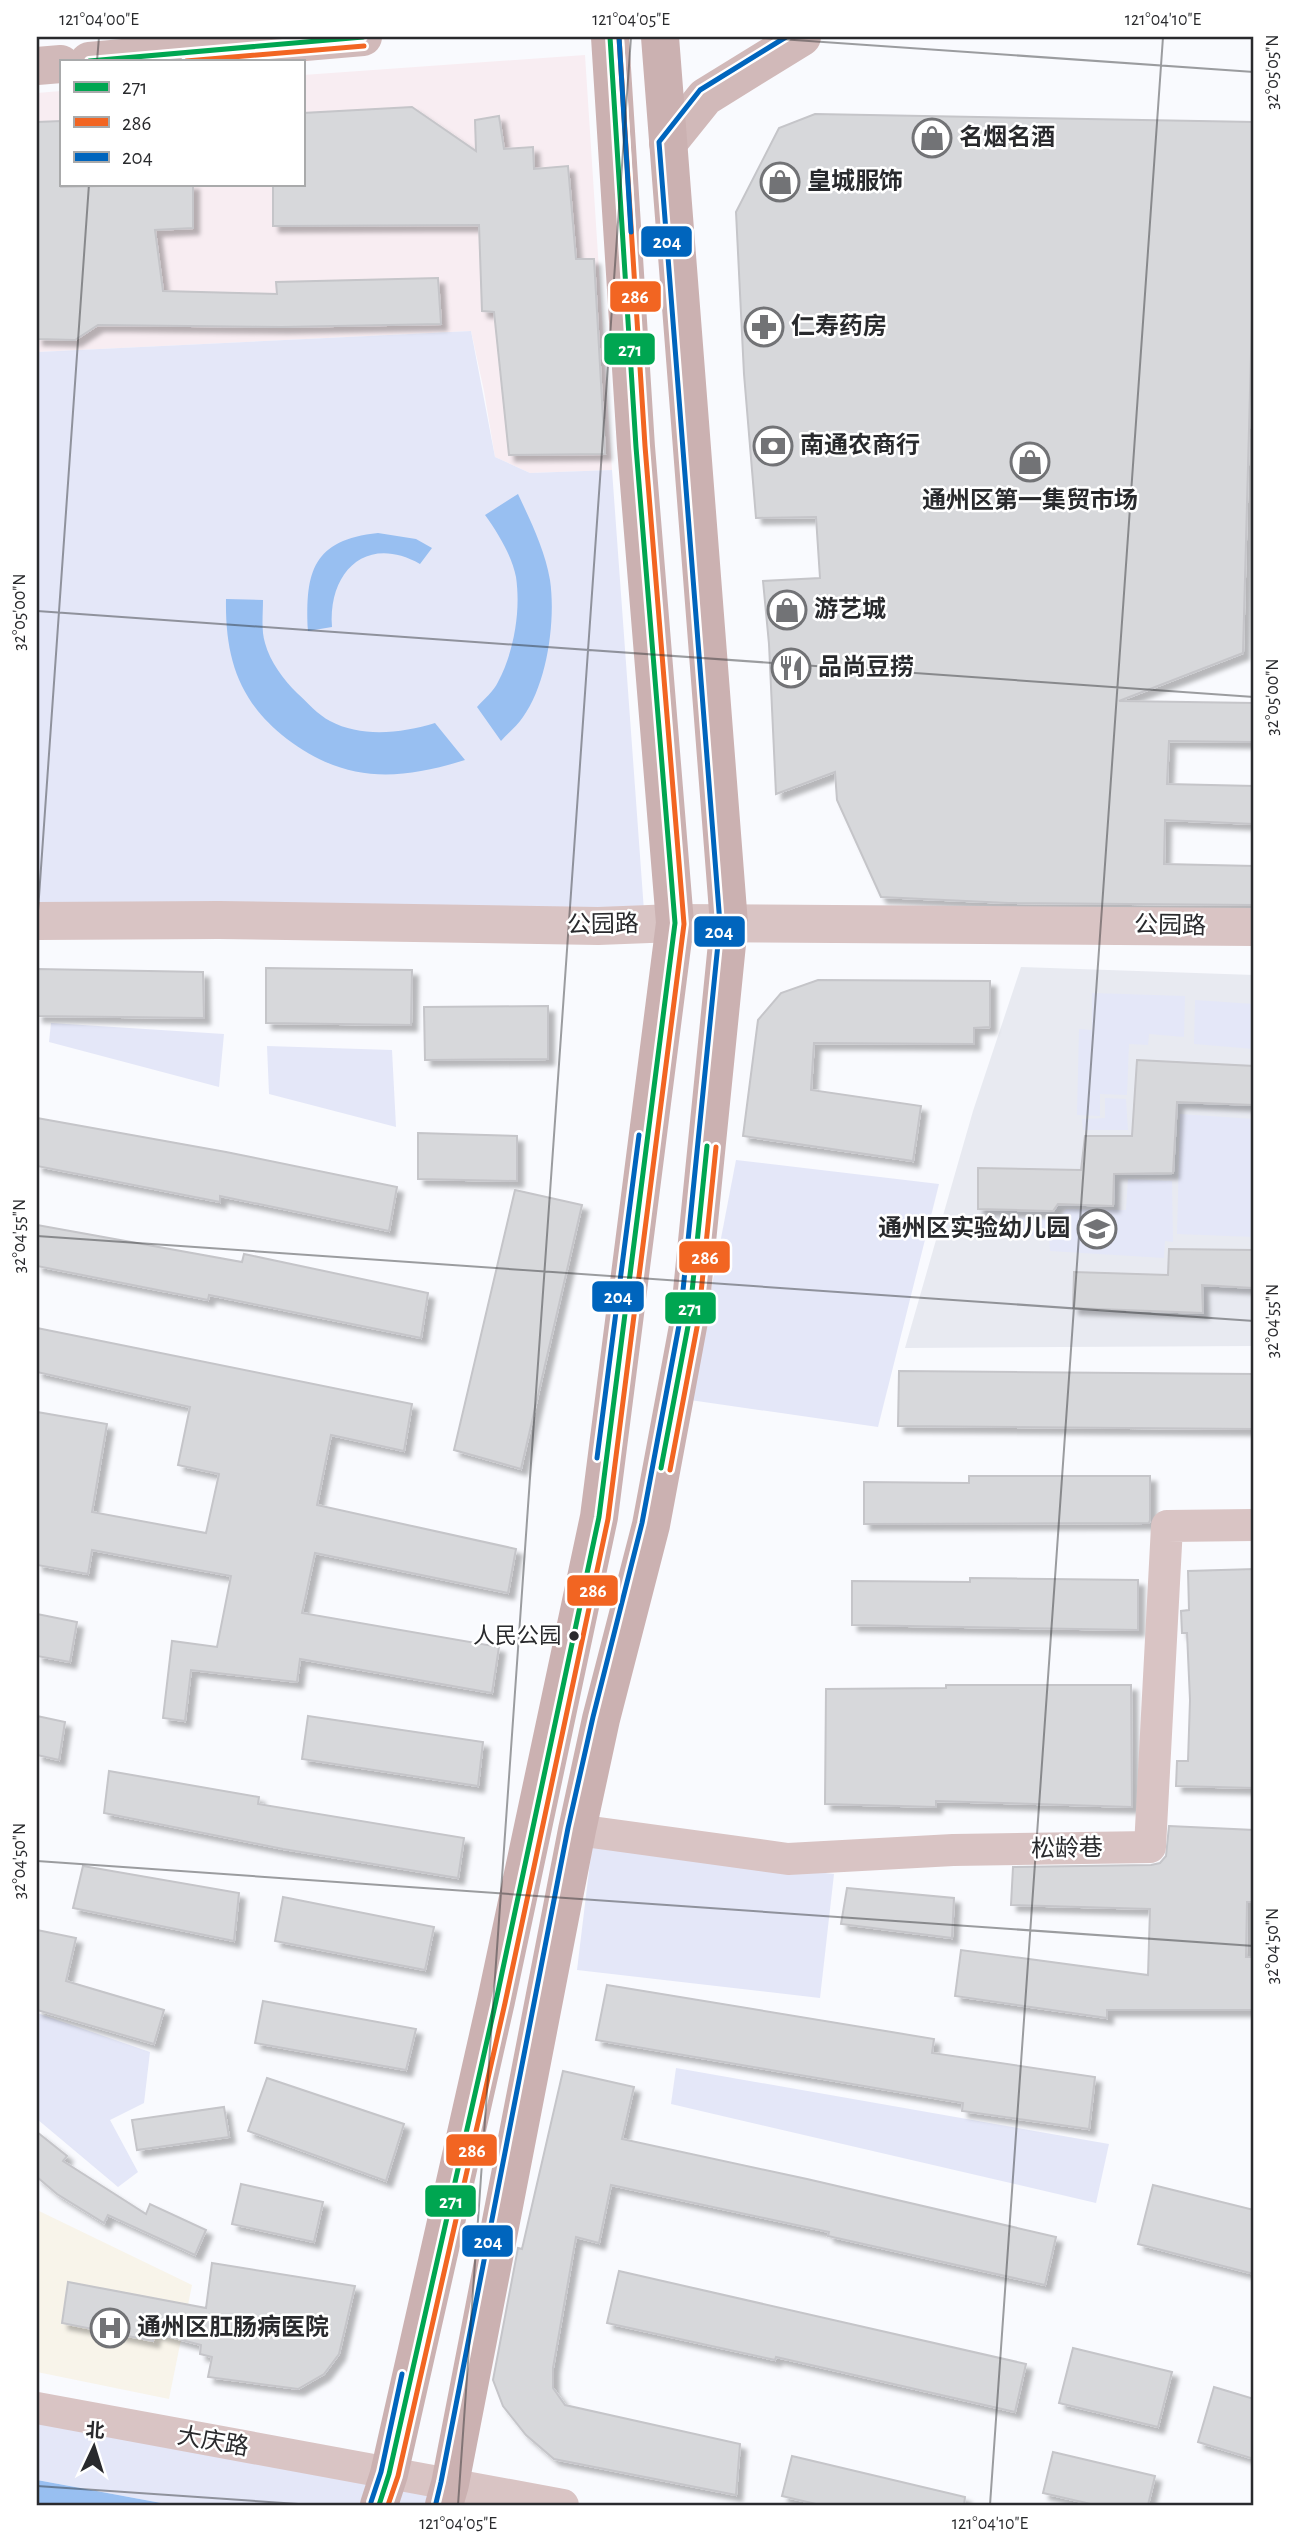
<svg xmlns="http://www.w3.org/2000/svg" width="1291" height="2542" font-family="'Alegreya Sans','Noto Sans SC',sans-serif">
  <style>
    .commercial { fill: #f8edf2 }
    .built { fill: #e8eaf1 }
    .medical { fill: #f8f4ea }
    .green { fill: #e4e7f8 }
    .water { fill: #98bff1 }
    .building { fill: #d7d8db; stroke: #c5c5c9; stroke-width: 2; filter: url(#shadow) }
    .lines { fill: none; stroke-linecap: round; stroke-linejoin: round }
    .minor { stroke: #d9c4c4; stroke-width: 32 }
    .tertiary { stroke: #d9c4c4; stroke-width: 38 }
    .secondary { stroke: #d1b9b9; stroke-width: 38 }
    .primary { stroke: #cbb1b1; stroke-width: 38 }
    .bus-1-casing { stroke: #fff; stroke-width: 10 }
    .bus-2-casing { stroke: #fff; stroke-width: 10 }
    .bus-3-casing { stroke: #fff; stroke-width: 10 }
    .bus-1 { stroke: #00a651; stroke-width: 5 }
    .bus-2 { stroke: #f26522; stroke-width: 5 }
    .bus-3 { stroke: #0065bd; stroke-width: 5 }
    .ticks { fill: none; stroke: #292a2d; stroke-width: 2; stroke-opacity: 0.45 }
    .bus-dot { fill: #292a2d; stroke: #fff; stroke-width: 2.5 }
    .labels { text-anchor: middle; dominant-baseline: central; stroke-width: 5; stroke-linejoin: round; paint-order: stroke }
    .bus-label { font-size: 22px; fill: #292a2d; stroke: #fff; text-anchor: end }
    .poi-label { font-size: 24px; font-weight: bold; fill: #292a2d; stroke: #fff; text-anchor: start }
    .street-label { font-size: 24px; fill: #292a2d; stroke: #fff }
    .line-badge { stroke: #fff; stroke-width: 2.5 }
    .badge-label { font-size: 19px; text-anchor: middle; font-weight: bold; fill: #fff }
    .neatline { fill: none; stroke: #292a2d; stroke-width: 2.5 }
    .ticks-label { font-size: 18px; text-anchor: middle; fill: #292a2d }
  </style>
  <defs>
    <filter id="shadow"><feDropShadow dx="6" dy="6" stdDeviation="2" flood-color="#0004"/></filter>
  </defs>
  <rect width="100%" height="100%" fill="#f9fafe"/>
  <polygon class="commercial" points="585,55 612,470 530,473 495,457 484,391 471,331 37,352 37,93 61,91 61,184 303,184 303,75"/>
  <polygon class="built" points="1021,967 1254,975 1254,1346 905,1348 973,1111"/>
  <polygon class="medical" points="37,2210 192,2285 169,2399 37,2372"/>
  <g class="green">
    <polygon points="471,331 495,457 530,473 612,470 644,911 37,913 37,352"/>
    <polygon points="1092,993 1185,996 1184,1037 1149,1034 1148,1045 1129,1044 1127,1095 1100,1094 1100,1116 1077,1115 1079,1029 1092,1030"/>
    <polygon points="1195,1000 1254,1004 1254,1049 1194,1044"/>
    <polygon points="51,1023 224,1034 219,1087 49,1042"/>
    <polygon points="267,1046 392,1050 396,1127 269,1094"/>
    <polygon points="1105,1098 1126,1099 1128,1130 1083,1130 1082,1119 1105,1118"/>
    <polygon points="1180,1114 1254,1119 1254,1237 1177,1234"/>
    <polygon points="736,1160 939,1184 878,1427 690,1400"/>
    <polygon points="1128,1179 1172,1181 1173,1242 1165,1241 1164,1258 1050,1251 1049,1236 1013,1235 1013,1218 1059,1219 1066,1209 1126,1210"/>
    <polygon points="592,1846 834,1874 820,1998 577,1970"/>
    <polygon points="37,2013 150,2052 144,2103 110,2120 138,2172 118,2187 37,2119"/>
    <polygon points="676,2068 1109,2144 1096,2203 671,2104"/>
    <polygon points="37,2406 563,2505 172,2505 37,2480"/>
  </g>
  <g class="water">
    <path d="M518,494C531,522 545,550 550,580C556,621 547,684 523,717C517,726 508,733 501,741L477,707C484,699 494,691 498,682C514,652 521,611 516,577C512,556 498,533 485,515Z"/>
    <path d="M378,533L416,539L432,548L420,564C367,534 328,571 332,627L308,631C305,571 313,540 378,533Z"/>
    <path d="M226,599L263,600C263,614 261,630 265,643C270,662 284,680 297,693C307,702 318,715 330,721C362,738 402,733 435,723L465,760C398,781 345,783 287,739C239,702 225,658 226,599Z"/>
    <polygon points="37,2480 172,2505 37,2505"/>
  </g>
  <g class="building">
    <polygon points="412,107 476,151 475,120 499,116 504,149 533,147 534,169 568,166 576,259 594,259 605,454 509,455 494,312 482,311 479,225 273,226 273,184 303,184 303,113"/>
    <polygon points="815,114 1254,122 1254,243 1243,653 1119,701 1254,703 1254,742 1169,741 1167,784 1254,786 1254,824 1165,820 1164,864 1254,866 1254,905 1008,903 881,897 837,800 835,772 776,794 769,644 763,581 820,578 816,517 756,518 744,374 736,212 779,128"/>
    <polygon points="61,121 61,187 193,184 193,228 155,230 163,291 277,294 276,282 438,278 441,324 282,327 98,325 75,340 37,339 37,122"/>
    <polygon points="266,968 412,970 411,1025 266,1023"/>
    <polygon points="37,969 203,972 204,1018 37,1016"/>
    <polygon points="818,980 990,981 990,1027 974,1028 974,1044 814,1043 811,1090 921,1106 913,1161 743,1136 758,1020 781,993"/>
    <polygon points="548,1006 548,1059 425,1060 424,1007"/>
    <polygon points="1137,1060 1254,1066 1254,1105 1177,1102 1173,1173 1114,1174 1113,1206 1058,1204 1053,1211 978,1209 978,1168 1081,1170 1085,1136 1132,1136"/>
    <polygon points="37,1118 226,1152 397,1187 389,1231 220,1196 220,1202 37,1166"/>
    <polygon points="418,1133 517,1136 517,1181 418,1179"/>
    <polygon points="515,1190 582,1205 521,1469 454,1450"/>
    <polygon points="37,1225 242,1262 244,1254 428,1293 421,1338 209,1295 208,1300 37,1266"/>
    <polygon points="1169,1249 1254,1250 1253,1288 1202,1285 1203,1313 1073,1308 1074,1272 1168,1275"/>
    <polygon points="37,1328 412,1404 404,1451 331,1435 317,1505 516,1549 508,1593 315,1553 302,1613 499,1647 492,1693 300,1659 297,1682 191,1670 185,1721 163,1718 172,1641 217,1647 231,1576 92,1550 88,1574 37,1565 37,1412 107,1424 92,1512 206,1533 219,1474 178,1465 190,1407 37,1372"/>
    <polygon points="899,1371 1254,1374 1254,1429 898,1426"/>
    <polygon points="969,1476 1150,1476 1150,1520 1149,1523 864,1524 864,1482 969,1483"/>
    <polygon points="1254,1569 1254,1788 1176,1786 1177,1761 1188,1761 1190,1700 1187,1633 1182,1633 1181,1611 1189,1610 1188,1571"/>
    <polygon points="970,1578 1138,1580 1138,1630 852,1625 852,1581 970,1582"/>
    <polygon points="37,1614 77,1622 70,1662 37,1656"/>
    <polygon points="946,1685 1131,1685 1132,1807 936,1801 936,1807 825,1804 826,1689 946,1688"/>
    <polygon points="37,1716 65,1722 59,1760 37,1755"/>
    <polygon points="308,1716 483,1742 478,1786 302,1759"/>
    <polygon points="109,1771 259,1797 258,1804 464,1838 458,1878 283,1849 104,1813"/>
    <polygon points="1169,1826 1254,1830 1254,1902 1247,1902 1246,1957 1254,1957 1254,2010 1107,2010 1107,2018 955,1996 961,1950 1148,1975 1150,1909 1011,1905 1013,1867 1151,1865 1160,1863 1166,1856"/>
    <polygon points="83,1866 239,1893 234,1941 73,1908"/>
    <polygon points="847,1888 954,1898 952,1938 841,1924"/>
    <polygon points="283,1897 434,1927 425,1970 275,1941"/>
    <polygon points="37,1930 76,1938 66,1981 164,2010 154,2044 37,2010"/>
    <polygon points="607,1985 934,2039 932,2053 1095,2077 1089,2129 962,2111 963,2103 596,2040"/>
    <polygon points="263,2001 416,2029 406,2070 255,2043"/>
    <polygon points="563,2071 634,2087 622,2139 807,2179 1056,2237 1045,2285 828,2236 829,2232 611,2185 599,2243 576,2237 553,2368 553,2388 565,2405 740,2444 736,2495 554,2459 526,2435 503,2406 493,2380 518,2248 522,2249"/>
    <polygon points="267,2078 404,2124 386,2181 248,2131"/>
    <polygon points="224,2107 229,2137 137,2150 132,2120"/>
    <polygon points="37,2132 67,2156 63,2161 146,2214 150,2204 206,2230 195,2255 108,2215 104,2223 57,2194 37,2177"/>
    <polygon points="241,2184 323,2202 314,2242 232,2224"/>
    <polygon points="1153,2185 1254,2210 1254,2274 1138,2244"/>
    <polygon points="212,2263 355,2286 339,2354 324,2374 298,2389 208,2377 212,2357 200,2354 201,2345 155,2333 153,2341 62,2323 68,2282 206,2308"/>
    <polygon points="619,2271 1026,2364 1015,2412 776,2357 775,2360 607,2323"/>
    <polygon points="1073,2348 1172,2372 1158,2427 1059,2403"/>
    <polygon points="1214,2387 1254,2399 1254,2459 1198,2442"/>
    <polygon points="1053,2452 1155,2476 1148,2505 1095,2505 1043,2493"/>
    <polygon points="792,2456 965,2497 964,2505 820,2505 782,2496"/>
  </g>
  <g class="lines">
    <g class="minor">
      <polyline points="577,1830 788,1859 953,1850 1150,1847 1167,1526 1254,1525"/>
      <polyline points="37,2408 563,2505"/>
    </g>
    <polyline class="tertiary" points="37,921 219,920 598,926 675,923 1254,927"/>
    <g class="secondary">
      <polyline points="89,61 363,37"/>
      <polyline points="37,66 61,64"/>
      <polyline points="668,143 705,97 802,37"/>
    </g>
    <g class="primary">
      <polyline points="379,2505 389,2474 496,2001 599,1517 675,923 636,447 610,37"/>
      <polyline points="444,2505 450,2484 577,1830 601,1719 651,1525 689,1321 729,924 660,37"/>
    </g>
    <defs>
      <g id="bus-1">
        <polyline points="89,61 363,37"/>
        <polyline points="661,1468 689,1321 707,1146"/>
        <polyline points="379,2505 389,2474 496,2001 599,1517 675,923 636,447 610,37"/>
      </g>
      <g id="bus-2">
        <polyline points="186,61 364,46"/>
        <polyline points="670,1470 698,1322 716,1147"/>
        <polyline points="388,2505 398,2476 505,2003 608,1519 684,924 645,446 619,37"/>
      </g>
      <g id="bus-3">
        <polyline points="619,37 631,232"/>
        <polyline points="597,1458 639,1135"/>
        <polyline points="371,2502 381,2472 402,2374"/>
        <polyline points="436,2503 441,2482 568,1828 593,1717 642,1523 680,1320 720,924 659,142 700,90 786,37"/>
      </g>
    </defs>
    <use href="#bus-1" class="bus-1-casing"/>
    <use href="#bus-2" class="bus-2-casing"/>
    <use href="#bus-3" class="bus-3-casing"/>
    <use href="#bus-1" class="bus-1"/>
    <use href="#bus-2" class="bus-2"/>
    <use href="#bus-3" class="bus-3"/>
  </g>
  <path class="ticks" d="M753,37L1254,72M97,61L99,37M37,611L1254,697M37,925L89,184M37,1236L1254,1321M37,1861L1254,1946M37,2486L313,2505M458,2505L631,37M990,2505L1163,37"/>
  <defs>
    <symbol id="shop-ring" viewBox="-11 -11 22 22"><circle r="9.5" fill="#fff" stroke="#727376" stroke-width="1.5"/><path d="M-5-2.5h2.3a2.7 3.5 0 0 1 5.4 0H5L5.5 6h-11ZM-1.5-2.5h3a1.5 2.3 0 0 0-3 0Z" fill="#727376"/></symbol>
    <symbol id="pharmacy-ring" viewBox="-11 -11 22 22"><circle r="9.5" fill="#fff" stroke="#727376" stroke-width="1.5"/><path d="M-2-6h4v4h4v4h-4v4h-4v-4h-4v-4h4Z" fill="#727376"/></symbol>
    <symbol id="bank-ring" viewBox="-11 -11 22 22"><circle r="9.5" fill="#fff" stroke="#727376" stroke-width="1.5"/><path d="M-6-4H6V4H-6ZM0-2.3a2.3 2.3 0 1 0 0 4.6a2.3 2.3 0 1 0 0-4.6Z" fill="#727376"/></symbol>
    <symbol id="restaurant-ring" viewBox="-11 -11 22 22"><circle r="9.5" fill="#fff" stroke="#727376" stroke-width="1.5"/><path d="M-5-6h1v4h1v-4h1v4h1v-4h1v5L-1.5 .5V6h-2V.5L-5-1ZM5-6V6H3V1.5H1.5Q1.5-4 5-6Z" fill="#727376"/></symbol>
    <symbol id="school-ring" viewBox="-11 -11 22 22"><circle r="9.5" fill="#fff" stroke="#727376" stroke-width="1.5"/><path d="M0-5L7-2L0 1L-7-2ZM-4 1L0 2.5L4 1V4Q0 6-4 4Z" fill="#727376"/></symbol>
    <symbol id="hospital-ring" viewBox="-11 -11 22 22"><circle r="9.5" fill="#fff" stroke="#727376" stroke-width="1.5"/><path d="M-5-5h3v3.5h4V-5h3V5h-3V1.5h-4V5h-3Z" fill="#727376"/></symbol>
  </defs>
  <g fill-rule="evenodd">
    <use href="#shop-ring" x="910" y="116" width="44" height="44"/>
    <use href="#shop-ring" x="758" y="160" width="44" height="44"/>
    <use href="#pharmacy-ring" x="742" y="305" width="44" height="44"/>
    <use href="#bank-ring" x="751" y="424" width="44" height="44"/>
    <use href="#shop-ring" x="1008" y="440" width="44" height="44"/>
    <use href="#shop-ring" x="765" y="588" width="44" height="44"/>
    <use href="#restaurant-ring" x="769" y="646" width="44" height="44"/>
    <use href="#school-ring" x="1075" y="1207" width="44" height="44"/>
    <use href="#hospital-ring" x="88" y="2306" width="44" height="44"/>
  </g>
  <circle class="bus-dot" cx="574" cy="1636" r="6"/>
  <g class="labels">
    <g class="bus-label">
      <text x="561" y="1636">人民公园</text>
    </g>
    <g class="poi-label">
      <text x="959" y="138">名烟名酒</text>
      <text x="807" y="182">皇城服饰</text>
      <text x="791" y="327">仁寿药房</text>
      <text x="800" y="446">南通农商行</text>
      <text x="1030" y="501" text-anchor="middle">通州区第一集贸市场</text>
      <text x="814" y="610">游艺城</text>
      <text x="818" y="668">品尚豆捞</text>
      <text x="1070" y="1229" text-anchor="end">通州区实验幼儿园</text>
      <text x="137" y="2328">通州区肛肠病医院</text>
    </g>
    <g class="street-label">
      <text transform="translate(603 925) rotate(-1)">公园路</text>
      <text transform="translate(1170 926) rotate(1)">公园路</text>
      <text transform="translate(1067 1849) rotate(-1)">松龄巷</text>
      <text transform="translate(213 2442) rotate(10)">大庆路</text>
    </g>
  </g>
  <g class="line-badge">
    <rect x="640" y="225" width="53" height="33" rx="7" fill="#0065bd"/>
    <rect x="609" y="280" width="53" height="33" rx="7" fill="#f26522"/>
    <rect x="603" y="332" width="53" height="34" rx="7" fill="#00a651"/>
    <rect x="693" y="915" width="53" height="33" rx="7" fill="#0065bd"/>
    <rect x="678" y="1240" width="53" height="34" rx="7" fill="#f26522"/>
    <rect x="591" y="1280" width="54" height="33" rx="7" fill="#0065bd"/>
    <rect x="664" y="1291" width="53" height="34" rx="7" fill="#00a651"/>
    <rect x="566" y="1574" width="53" height="33" rx="7" fill="#f26522"/>
    <rect x="445" y="2133" width="53" height="34" rx="7" fill="#f26522"/>
    <rect x="424" y="2184" width="53" height="34" rx="7" fill="#00a651"/>
    <rect x="461" y="2224" width="53" height="34" rx="7" fill="#0065bd"/>
  </g>
  <g class="badge-label">
    <text x="667" y="248">204</text>
    <text x="635" y="303">286</text>
    <text x="630" y="356">271</text>
    <text x="719" y="938">204</text>
    <text x="705" y="1264">286</text>
    <text x="618" y="1303">204</text>
    <text x="690" y="1315">271</text>
    <text x="593" y="1597">286</text>
    <text x="472" y="2157">286</text>
    <text x="451" y="2208">271</text>
    <text x="488" y="2248">204</text>
  </g>
  <rect width="1291" height="2542" fill="none" stroke="#ffffff" stroke-width="77"/>
  <rect x="60" y="60" width="245" height="126" fill="#ffffff" stroke="#a9aaab" stroke-width="2"/>
  <rect x="74" y="82" width="35" height="10" fill="#00a651" stroke="#a9aaab" stroke-width="2"/>
  <text x="122" y="94" font-size="21" fill="#292a2d">271</text>
  <rect x="74" y="117" width="35" height="10" fill="#f26522" stroke="#a9aaab" stroke-width="2"/>
  <text x="122" y="130" font-size="21" fill="#292a2d">286</text>
  <rect x="74" y="152" width="35" height="10" fill="#0065bd" stroke="#a9aaab" stroke-width="2"/>
  <text x="122" y="164" font-size="21" fill="#292a2d">204</text>
  <g transform="translate(94 2447) rotate(4)" stroke="#ffffff" stroke-width="5" paint-order="stroke">
  <path d="M0-5L12 26L0 18L-12 26Z" fill="#292a2d"/>
  <text y="-10" font-size="19" font-weight="bold" text-anchor="middle" fill="#292a2d">北</text>
  </g>
  <rect x="38" y="38" width="1214" height="2466" class="neatline"/>
  <g class="ticks-label">
    <text x="99" y="25">121°04'00"E</text>
    <text x="631" y="25">121°04'05"E</text>
    <text x="1163" y="25">121°04'10"E</text>
    <text transform="translate(1272 72) rotate(-90)" y="6">32°05'05"N</text>
    <text transform="translate(19 612) rotate(-90)" y="6">32°05'00"N</text>
    <text transform="translate(1272 697) rotate(-90)" y="6">32°05'00"N</text>
    <text transform="translate(19 1236) rotate(-90)" y="6">32°04'55"N</text>
    <text transform="translate(1272 1321) rotate(-90)" y="6">32°04'55"N</text>
    <text transform="translate(19 1861) rotate(-90)" y="6">32°04'50"N</text>
    <text transform="translate(1272 1946) rotate(-90)" y="6">32°04'50"N</text>
    <text x="458" y="2529">121°04'05"E</text>
    <text x="990" y="2529">121°04'10"E</text>
  </g>
</svg>
